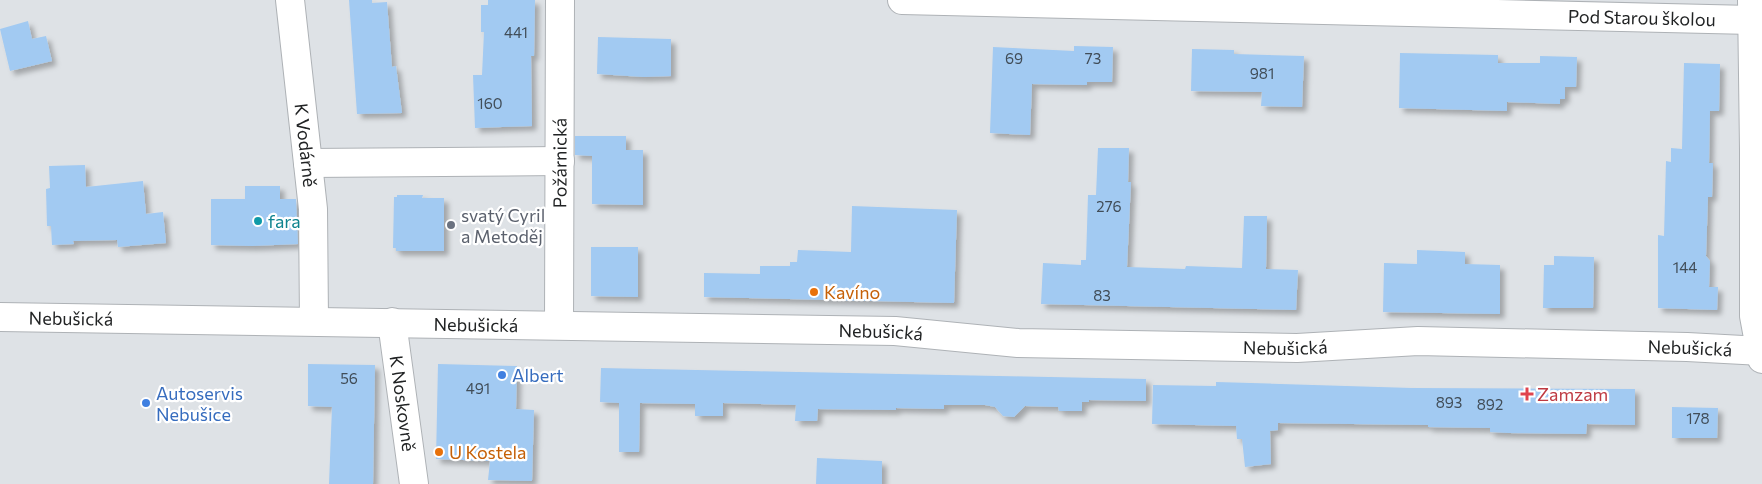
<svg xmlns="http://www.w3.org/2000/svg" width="1762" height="484" font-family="Commissioner,sans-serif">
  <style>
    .building { fill: #a2caf2; filter: url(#shadow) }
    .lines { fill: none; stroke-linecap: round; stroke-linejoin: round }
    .minor-casing { stroke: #aeb2b6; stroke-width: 30 }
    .minor { stroke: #fff; stroke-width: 28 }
    .culture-dot { fill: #0f9aa8; stroke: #fff; stroke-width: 2 }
    .worship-dot { fill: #6b7280; stroke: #fff; stroke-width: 2 }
    .food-dot { fill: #e8710a; stroke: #fff; stroke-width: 2 }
    .shop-dot { fill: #3f7fe0; stroke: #fff; stroke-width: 2 }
    .health-dot { fill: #e0444e; stroke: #fff; stroke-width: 2 }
    .labels { text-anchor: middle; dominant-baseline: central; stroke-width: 4.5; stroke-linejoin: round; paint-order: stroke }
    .number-label { font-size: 15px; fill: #414d58 }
    .street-label { font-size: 18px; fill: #212324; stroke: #fff }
    .worship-label { font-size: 18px; fill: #5b616d; stroke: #fff; text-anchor: start }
    .culture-label { font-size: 18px; fill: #0d838f; stroke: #fff; text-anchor: start }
    .food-label { font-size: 18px; fill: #c56008; stroke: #fff; text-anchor: start }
    .shop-label { font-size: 18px; fill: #366cbe; stroke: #fff; text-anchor: start }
    .health-label { font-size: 18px; fill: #be3a42; stroke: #fff; text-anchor: start }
  </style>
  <defs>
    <filter id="shadow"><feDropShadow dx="4.5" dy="4.5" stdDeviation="2.5" flood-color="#0004"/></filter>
  </defs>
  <rect width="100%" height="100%" fill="#dee2e6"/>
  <g class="building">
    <polygon points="349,0 372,0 372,3 387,2 392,67 396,66 402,113 357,114"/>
    <polygon points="488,0 535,0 534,56 531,56 532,126 475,128 473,75 482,75 484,32 481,32 481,5 488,5"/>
    <polygon points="28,21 32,39 46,36 52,61 10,71 0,29"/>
    <polygon points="598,37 671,39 671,76 644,77 597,74"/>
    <polygon points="1074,46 1113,47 1112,82 1087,82 1087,85 1032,84 1030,135 990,133 993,47 1074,51"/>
    <polygon points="1192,49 1234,50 1234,54 1304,56 1302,107 1261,106 1262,92 1191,91"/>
    <polygon points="1400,53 1498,55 1498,63 1540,63 1540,56 1577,57 1576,87 1565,87 1565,99 1560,99 1560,104 1507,102 1507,111 1399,108"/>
    <polygon points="1684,63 1720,64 1719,111 1710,111 1709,163 1713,163 1712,197 1708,197 1706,256 1710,261 1709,287 1718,287 1717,310 1658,308 1658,235 1664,236 1666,161 1671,162 1671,148 1682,149"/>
    <polygon points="575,136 626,136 626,150 643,150 643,205 592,204 592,156 575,155"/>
    <polygon points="1098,148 1129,148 1128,182 1131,182 1127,267 1185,269 1186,266 1242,268 1244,216 1267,216 1266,269 1298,270 1296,310 1041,304 1043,263 1081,265 1081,260 1086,260 1088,195 1096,195"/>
    <polygon points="85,165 86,187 143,181 146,214 163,212 166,243 118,247 117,240 73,241 74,244 52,245 51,226 47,226 46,189 50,188 49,166"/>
    <polygon points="245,186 280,186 280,199 296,199 298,244 252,246 211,245 211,199 245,199"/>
    <polygon points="397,195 423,195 422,198 444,198 444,251 396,251 396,248 393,248 394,197 397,197"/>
    <polygon points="852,206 957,210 954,303 704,297 704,273 760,274 760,266 790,266 790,262 797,262 798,250 851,252"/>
    <polygon points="591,247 638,247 638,297 591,296"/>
    <polygon points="1417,250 1465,252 1465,264 1500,265 1500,314 1383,312 1384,263 1417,264"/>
    <polygon points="1554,256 1594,257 1593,308 1543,308 1544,265 1554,265"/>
    <polygon points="308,364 375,365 373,484 329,484 332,407 308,406"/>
    <polygon points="438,364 517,366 516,409 534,410 532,481 488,480 490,461 436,459"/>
    <polygon points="601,368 1146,379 1146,401 1089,400 1089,402 1082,402 1082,411 1059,411 1058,407 1025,406 1014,417 1003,416 995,407 985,405 944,405 944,409 896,408 896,410 818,409 817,421 795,421 796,405 723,403 723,416 695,416 695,404 640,403 639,452 619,452 619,403 600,402"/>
    <polygon points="1216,382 1412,388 1635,389 1635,425 1587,424 1586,434 1508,433 1490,432 1490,428 1428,427 1428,425 1278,423 1278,430 1270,431 1271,464 1245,467 1242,439 1237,439 1236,426 1152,424 1153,385 1216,386"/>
    <polygon points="1672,407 1718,408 1717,438 1672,438"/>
    <polygon points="817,458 882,461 882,484 816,484"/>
  </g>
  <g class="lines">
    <defs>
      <g id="minor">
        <path id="s1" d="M290,0L313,209L314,321"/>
        <path id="s2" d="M902,0L1752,20"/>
        <polyline points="1752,0 1754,150 1754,316 1762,359"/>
        <polyline points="308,163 560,161"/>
        <path id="s3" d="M0,317L895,331L1018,343L1297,348L1418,341L1687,347L1762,351"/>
        <path id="s4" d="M392,322L414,484"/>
        <path id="s5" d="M559,325L560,0"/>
      </g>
    </defs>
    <use href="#minor" class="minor-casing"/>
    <use href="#minor" class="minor"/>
  </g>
  <circle class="culture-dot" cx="258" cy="221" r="5"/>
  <circle class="worship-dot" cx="451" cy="225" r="5"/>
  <g class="food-dot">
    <circle cx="814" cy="292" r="5"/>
    <circle cx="439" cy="452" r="5"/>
  </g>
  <g class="shop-dot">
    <circle cx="502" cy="375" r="5"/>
    <circle cx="146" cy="403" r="5"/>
  </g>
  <path class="health-dot" d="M1524.5 386.5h5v5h5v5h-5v5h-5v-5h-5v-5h5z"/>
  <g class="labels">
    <g class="number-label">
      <text x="516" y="32">441</text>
      <text x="1014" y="58">69</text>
      <text x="1093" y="58">73</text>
      <text x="1262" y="73">981</text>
      <text x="490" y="103">160</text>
      <text x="1109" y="206">276</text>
      <text x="1685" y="267">144</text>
      <text x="1102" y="295">83</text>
      <text x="349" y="378">56</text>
      <text x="478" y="388">491</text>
      <text x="1449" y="402">893</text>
      <text x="1490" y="404">892</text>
      <text x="1698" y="418">178</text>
    </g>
    <g class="street-label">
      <text stroke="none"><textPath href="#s2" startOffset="740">Pod Starou školou</textPath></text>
      <text stroke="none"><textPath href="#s1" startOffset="146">K Vodárně</textPath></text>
      <text stroke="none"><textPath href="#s5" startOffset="162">Požárnická</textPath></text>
      <text stroke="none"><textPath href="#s3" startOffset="71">Nebušická</textPath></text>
      <text stroke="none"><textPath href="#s3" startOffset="476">Nebušická</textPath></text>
      <text stroke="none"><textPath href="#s3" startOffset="881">Nebušická</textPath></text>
      <text stroke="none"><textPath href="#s3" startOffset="1286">Nebušická</textPath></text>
      <text stroke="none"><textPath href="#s3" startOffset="1691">Nebušická</textPath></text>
      <text stroke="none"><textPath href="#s4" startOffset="82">K Noskovně</textPath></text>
    </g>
    <g class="worship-label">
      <text x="461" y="215">svatý Cyril<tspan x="461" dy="21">a Metoděj</tspan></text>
    </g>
    <g class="culture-label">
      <text x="268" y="221">fara</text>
    </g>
    <g class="food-label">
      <text x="824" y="292">Kavíno</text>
      <text x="449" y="452">U Kostela</text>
    </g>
    <g class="shop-label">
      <text x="512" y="375">Albert</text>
      <text x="156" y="393">Autoservis<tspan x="156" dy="21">Nebušice</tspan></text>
    </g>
    <g class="health-label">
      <text x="1537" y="394">Zamzam</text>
    </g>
  </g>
</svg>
